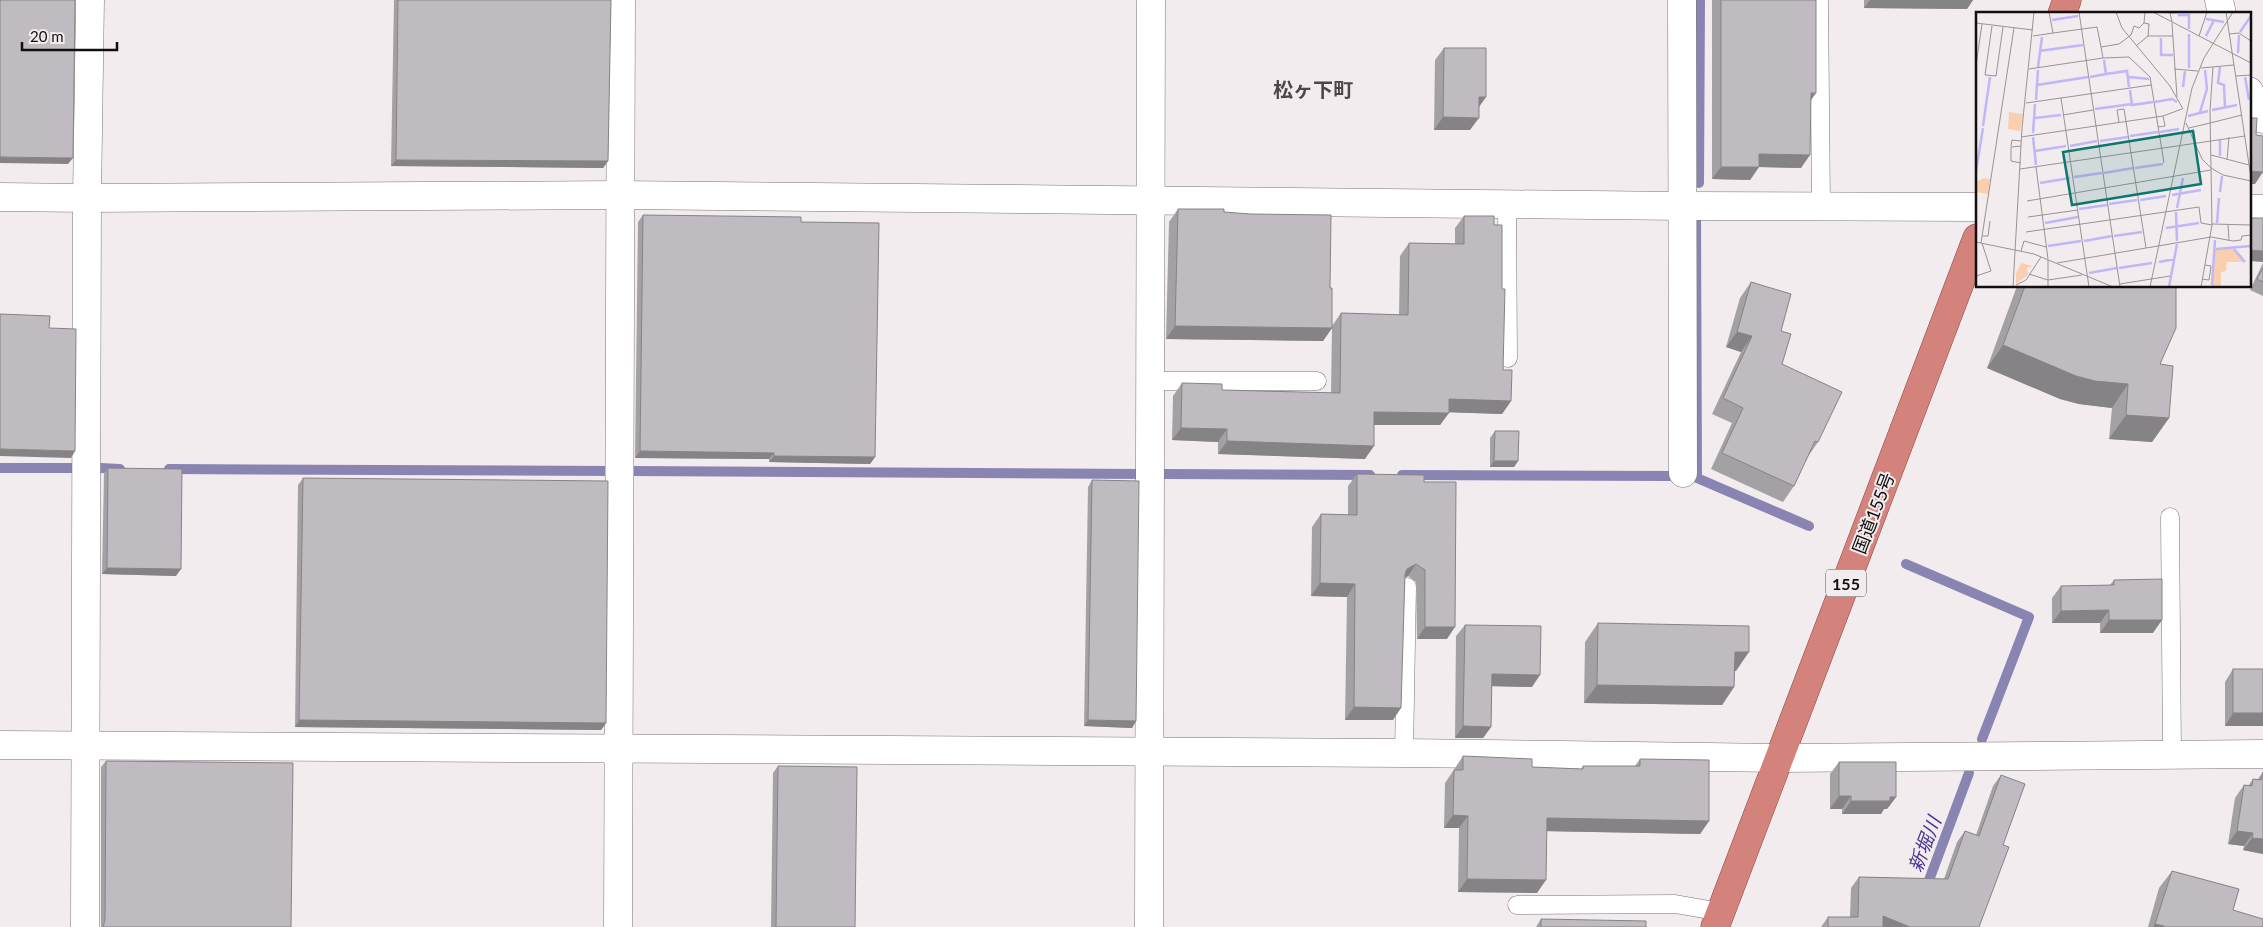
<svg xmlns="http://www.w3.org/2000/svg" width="2263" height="927" font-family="Lato,'Noto Sans JP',sans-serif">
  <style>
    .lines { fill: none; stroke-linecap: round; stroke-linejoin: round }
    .stream { stroke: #8a84b2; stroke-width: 10 }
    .service-casing { stroke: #797375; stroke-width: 19 }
    .minor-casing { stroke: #797375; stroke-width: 29 }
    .trunk-casing { stroke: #894641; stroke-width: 29 }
    .service { stroke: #fff; stroke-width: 18 }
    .minor { stroke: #fff; stroke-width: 28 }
    .trunk { stroke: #d4837c; stroke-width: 28 }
    .wall { fill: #a4a1a5 }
    .shaded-wall { fill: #868386 }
    .building { fill: #bfbbc0; stroke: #868386 }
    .labels { text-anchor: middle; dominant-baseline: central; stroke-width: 4; stroke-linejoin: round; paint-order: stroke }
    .shield { fill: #f2ecee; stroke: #545152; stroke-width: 1 }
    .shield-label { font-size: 16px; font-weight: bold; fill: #100e0f }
    .street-label { font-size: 18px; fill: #100e0f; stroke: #f2ecee }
    .water-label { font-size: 19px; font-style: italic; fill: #4b3490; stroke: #f2ecee }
    .quarter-label { font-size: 20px; font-weight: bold; fill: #4b4648; stroke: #f2ecee }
    .inset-river { fill: none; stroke: #bfb7f8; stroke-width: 2.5 }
    .inset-road { fill: none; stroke: #989395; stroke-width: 1 }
    .view { fill: #0f766e; fill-opacity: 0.15; stroke: #0f766e; stroke-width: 2.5 }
    .inset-edge { fill: none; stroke: #100e0f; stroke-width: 2.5 }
  </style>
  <rect width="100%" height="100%" fill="#f2ecee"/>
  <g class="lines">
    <g class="stream">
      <polyline points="1699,183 1700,0"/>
      <polyline points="1696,217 1697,478 1809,526"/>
      <polyline points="0,468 76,468"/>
      <polyline points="101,468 120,469"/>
      <polyline points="169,469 612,471"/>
      <polyline points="631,471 1141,474"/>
      <polyline points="1164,474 1370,475"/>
      <polyline points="1402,475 1673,476"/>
      <polyline points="1906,564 2029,617 1982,739"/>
      <polyline points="1925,891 1969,773"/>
    </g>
    <defs>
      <g id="service">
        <polyline points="1819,0 1821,206"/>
        <polyline points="1507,204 1508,358"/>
        <polyline points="1150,381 1317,381"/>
        <polyline points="2170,517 2172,755"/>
        <polyline points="1404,753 1407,587"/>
        <polyline points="1517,905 1675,904 1721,912"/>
      </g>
      <g id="minor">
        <polyline points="1682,0 1683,473"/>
        <polyline points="2219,0 2222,14"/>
        <polyline points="2249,91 2263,119"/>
        <polyline points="0,197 87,198 620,195 1682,206 1977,207"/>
        <polyline points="2249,209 2263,209"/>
        <polyline points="0,745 1404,753 1780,758 2263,754"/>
        <polyline points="85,927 87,198 90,0"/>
        <polyline points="618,927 621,0"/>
        <polyline points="1149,927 1151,0"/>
      </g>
      <g id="trunk">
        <polyline points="2062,14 2067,0"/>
        <polyline points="1715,927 1977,238"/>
      </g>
    </defs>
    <use href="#service" class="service-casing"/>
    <use href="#minor" class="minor-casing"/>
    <use href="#trunk" class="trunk-casing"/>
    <use href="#service" class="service"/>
    <use href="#minor" class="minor"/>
    <use href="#trunk" class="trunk"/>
  </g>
  <g class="wall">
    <polygon points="394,0 611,0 608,161 603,168 391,166"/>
    <polygon points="1712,0 1816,0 1811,101 1801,168 1759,167 1750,180 1712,179"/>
    <polygon points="1864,0 1973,0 1967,9 1864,8"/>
    <polygon points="1444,48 1479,107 1470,130 1434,130 1435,60"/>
    <polygon points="1178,209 1224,212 1330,288 1332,328 1323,341 1166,339 1169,222"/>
    <polygon points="643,215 801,222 875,457 870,464 769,462 769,459 635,458 638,222"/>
    <polygon points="1464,216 1494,225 1502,289 1503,370 1511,401 1502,414 1449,412 1440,425 1374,425 1365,459 1218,454 1218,442 1172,440 1173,396 1182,383 1222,390 1331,393 1332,326 1341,313 1399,315 1400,256 1409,243 1455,244 1455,228"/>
    <polygon points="2263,263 2263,296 2250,290"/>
    <polygon points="1751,282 1781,331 1782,364 1818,442 1807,458 1794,486 1783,502 1711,469 1732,423 1712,414 1741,352 1726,347 1740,298"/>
    <polygon points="2017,286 2176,286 2160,364 2169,418 2152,442 2109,439 2112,408 2079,404 2060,399 1987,368"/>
    <polygon points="1495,431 1518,461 1514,467 1490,467 1490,438"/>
    <polygon points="108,468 176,576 102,574 104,474"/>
    <polygon points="1357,474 1424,482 1447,639 1417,639 1416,582 1408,576 1405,578 1393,720 1345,720 1347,597 1311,596 1312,527 1321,514 1348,515 1348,486"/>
    <polygon points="303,478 606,723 601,730 295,727 298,485"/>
    <polygon points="1092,480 1136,721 1132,728 1084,726 1088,487"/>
    <polygon points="2114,580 2153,633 2100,633 2100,623 2052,623 2052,598 2061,586 2110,585"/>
    <polygon points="1598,623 1736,671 1735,671 1734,687 1722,705 1584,703 1585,642"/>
    <polygon points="1465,625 1532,687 1492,686 1491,727 1483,738 1455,738 1456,636"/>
    <polygon points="2233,669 2263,669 2263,726 2225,726 2225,682"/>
    <polygon points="1463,756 1532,767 1581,769 1583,766 1635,766 1640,759 1709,821 1700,834 1547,831 1537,893 1458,892 1459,828 1444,828 1445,783"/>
    <polygon points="106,761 291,927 101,927 101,767"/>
    <polygon points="1839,762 1896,797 1887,809 1884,809 1881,814 1842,814 1842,809 1830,809 1830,774"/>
    <polygon points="778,766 855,927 771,927 773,773"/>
    <polygon points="2263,772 2263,854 2243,850 2244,846 2228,844 2235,798 2244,785 2248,786 2253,779 2258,779"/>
    <polygon points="2001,775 2003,845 1979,927 1821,927 1828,917 1850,917 1851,888 1859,877 1944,879 1957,842 1965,831 1976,835 1993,786"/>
    <polygon points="2172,871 2233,910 2263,927 2148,927 2159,888"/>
    <polygon points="1541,919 1646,927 1536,927"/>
  </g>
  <g class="shaded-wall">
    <polygon points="1870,0 1973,0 1967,9 1864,8"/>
    <polygon points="1811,93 1816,93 1807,106"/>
    <polygon points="1479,97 1486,97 1477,110"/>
    <polygon points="1443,117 1479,118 1470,130 1434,130"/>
    <polygon points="1759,154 1810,155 1801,168 1759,167 1750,180 1712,179 1721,167"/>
    <polygon points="0,157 73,158 68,164 0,163"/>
    <polygon points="396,160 608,161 603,168 391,166"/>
    <polygon points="2249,171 2263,172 2255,184 2249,184"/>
    <polygon points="2249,250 2263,251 2263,262 2249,261"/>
    <polygon points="1175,326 1332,328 1323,341 1166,339"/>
    <polygon points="1737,332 1752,336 1741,352 1726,347"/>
    <polygon points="2003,345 2128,384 2112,408 2079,404 2060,399 1987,368"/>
    <polygon points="1449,399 1511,401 1502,414 1440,412"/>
    <polygon points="1374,412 1449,413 1440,425 1365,425"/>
    <polygon points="2126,415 2169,418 2152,442 2109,439"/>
    <polygon points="1181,428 1227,429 1218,442 1172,440"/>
    <polygon points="1227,441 1374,446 1365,459 1218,454"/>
    <polygon points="0,449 75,451 71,458 0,456"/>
    <polygon points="640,451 774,453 769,459 635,458"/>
    <polygon points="774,456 875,457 870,464 769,462"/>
    <polygon points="1494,461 1518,461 1514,467 1490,467"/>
    <polygon points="1416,564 1408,576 1398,581 1407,569"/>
    <polygon points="107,568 181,569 176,576 102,574"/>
    <polygon points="1320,583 1355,584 1347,597 1311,596"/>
    <polygon points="2109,610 2100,623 2052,623 2061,611"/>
    <polygon points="2109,620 2162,620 2153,633 2100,633"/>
    <polygon points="1425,627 1455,627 1447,639 1417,639"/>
    <polygon points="1735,652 1749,652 1736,671 1722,670"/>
    <polygon points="1492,674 1540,675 1532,687 1484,686"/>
    <polygon points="1597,685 1734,687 1722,705 1584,703"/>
    <polygon points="1354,707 1401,708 1393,720 1345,720"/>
    <polygon points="2233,713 2263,713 2263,726 2225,726"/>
    <polygon points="299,720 606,723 601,730 295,727"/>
    <polygon points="1088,720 1136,721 1132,728 1084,726"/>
    <polygon points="1463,726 1491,727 1483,738 1455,738"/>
    <polygon points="1839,796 1851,796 1842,809 1830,809"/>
    <polygon points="1890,797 1896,797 1887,809 1884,809 1881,814 1842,814 1851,801"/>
    <polygon points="1453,815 1468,816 1459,828 1444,828"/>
    <polygon points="1547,818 1709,821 1700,834 1538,831"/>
    <polygon points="2237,831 2253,833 2244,846 2228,844"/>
    <polygon points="2252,838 2263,839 2263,854 2243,850"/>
    <polygon points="1467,879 1546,880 1537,893 1458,892"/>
    <polygon points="1883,916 1910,927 1875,927"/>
    <polygon points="2155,924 2164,926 2163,927 2153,927"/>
  </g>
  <g class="building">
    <polygon points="0,0 75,0 73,158 0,157"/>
    <polygon points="398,0 611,0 608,161 396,160"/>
    <polygon points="1721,0 1816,0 1816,93 1811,93 1810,155 1759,154 1759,167 1721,167"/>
    <polygon points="2121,12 2160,14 2121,14"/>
    <polygon points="1444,48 1486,48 1486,97 1479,97 1479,118 1443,117"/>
    <polygon points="2249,118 2257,118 2256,135 2263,136 2263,172 2249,171"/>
    <polygon points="1178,209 1224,209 1224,212 1250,214 1331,215 1330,288 1332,288 1332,328 1175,326"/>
    <polygon points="643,215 801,217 801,222 879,223 875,457 774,456 774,453 640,451"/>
    <polygon points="1464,216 1494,216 1494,225 1502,225 1502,289 1505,289 1503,370 1512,370 1511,401 1449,399 1449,413 1374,412 1374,446 1227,441 1227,429 1181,428 1182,383 1222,384 1222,390 1340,393 1341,313 1408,315 1409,243 1464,244"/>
    <polygon points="2249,218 2263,218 2263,251 2249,250"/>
    <polygon points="2263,268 2263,282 2257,279"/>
    <polygon points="1751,282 1791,294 1781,331 1791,334 1782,364 1842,392 1818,442 1815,441 1794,486 1722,453 1743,408 1723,398 1752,336 1737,332"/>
    <polygon points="2025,286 2176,286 2176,328 2160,364 2173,366 2169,418 2126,415 2128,384 2095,381 2076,376 2003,345"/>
    <polygon points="0,314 50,316 49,328 76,329 75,451 0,449"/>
    <polygon points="1495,431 1519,431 1518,461 1494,461"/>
    <polygon points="108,468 182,469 181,569 107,568"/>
    <polygon points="1357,474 1424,475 1424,482 1456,482 1455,627 1425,627 1425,570 1416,564 1407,569 1405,574 1401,708 1354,707 1355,584 1320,583 1321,514 1357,515"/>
    <polygon points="303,478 608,481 606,723 299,720"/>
    <polygon points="1092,480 1139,481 1136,721 1088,720"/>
    <polygon points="2162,579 2162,620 2109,620 2109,610 2061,611 2061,586 2114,585 2114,580"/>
    <polygon points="1598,623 1749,626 1749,652 1735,652 1734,687 1597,685"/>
    <polygon points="1465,625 1541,626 1540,675 1492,674 1491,727 1463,726"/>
    <rect x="2233" y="669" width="30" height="44"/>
    <polygon points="1463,756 1532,759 1532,767 1583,769 1583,766 1640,766 1640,759 1709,760 1709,821 1547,818 1546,880 1467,879 1468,816 1453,815 1454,770 1463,770"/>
    <polygon points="106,761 293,763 291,927 103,927 105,920"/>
    <polygon points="1839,762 1896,762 1896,797 1890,797 1890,801 1851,801 1851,796 1839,796"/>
    <polygon points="778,766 857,767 855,927 776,927"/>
    <polygon points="2263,772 2263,839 2252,838 2253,833 2237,831 2244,785 2252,786 2253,779 2261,780"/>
    <polygon points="2001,775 2025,784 2003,845 2009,847 1979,927 1910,927 1883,916 1883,927 1828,927 1828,917 1858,917 1859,877 1948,879 1965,831 1979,836"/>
    <polygon points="2172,871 2239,889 2233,910 2263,919 2263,927 2164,927 2164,926 2155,924"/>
    <polygon points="1541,919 1646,921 1646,927 1541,927"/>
  </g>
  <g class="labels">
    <rect class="shield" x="1826" y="569.5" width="40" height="27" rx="4"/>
    <g class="shield-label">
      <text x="1846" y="583">155</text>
    </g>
    <g class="street-label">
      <text transform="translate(1873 513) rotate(-69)">国道155号</text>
    </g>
    <g class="water-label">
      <text transform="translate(1924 844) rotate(-69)">新堀川</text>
    </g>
    <g class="quarter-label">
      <text x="1313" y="89">松ヶ下町</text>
    </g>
  </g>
  <g transform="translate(1976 12)">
    <rect width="275" height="275" fill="#f2ecee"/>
    <path d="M33,100L47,102L44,119L32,117ZM8,166L14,167L12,182L0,180V170ZM239,237H258L269,250H251L250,259L245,260V275L236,274ZM45,251L57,254L51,256L52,263L40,272V261Z" fill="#facfb0"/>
    <path class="inset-river" d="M202,3H213V17M230,7L248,10M76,8L102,4M264,20L275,4M213,22V56M230,24L238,8M185,26V43H197M63,39L107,33M262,41L263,23M128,48L130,62L151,59L153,75M62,55L66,25M244,55L242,71L248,73L249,95M114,65L130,62M153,65L173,67M269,65L273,88M61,73L112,65M207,75L209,59M154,78L156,93L177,90M60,88L62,58M179,90L196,87L201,90M119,97L156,92M236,98L261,93M224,100L231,77L229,58M212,104L232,99M59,106L85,103M7,114L14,65M184,120L203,117M57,121L59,92M154,124L182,120M57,125L60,153M244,128V144M124,129L152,125M94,134L121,129M59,139L90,134M159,156L187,152M0,159L7,116M128,161L157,156M98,165L126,161M64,171L94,166M244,180L246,164M196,183L225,178M164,188L190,184M133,192L161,188M201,196L207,166M103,197L131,193M200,200L201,229M69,211L102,205M241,211L243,186M190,216L223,211M138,224L166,220M108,229L136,224M72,234L105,229M240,237L275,234M258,237L269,250M183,250L199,247M143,256L176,251M113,261L141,256M236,273L239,228M193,275L201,232"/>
    <path class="inset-road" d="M73,0L77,21L121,15L125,35L143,32L155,23L158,14L163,16L168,11M103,0L144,275M140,0L146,16L194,74L207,97M169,0L168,11L173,12L172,24M177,0L275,51M250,0L275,166M196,10L194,1L215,0M0,11L57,18M196,11L201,85M16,14L9,63L20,64L27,15M253,22L263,21L275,29M57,24L77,21M223,24L231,0M160,34L172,24H197M125,35L127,46L153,45L174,65L188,151M0,53L6,12M225,56L258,53M53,57L127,46M198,57L222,59M260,64L275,63M85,86L175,73M50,91L85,86L113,275M87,103L117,98M143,110L141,98L148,97L170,236M210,111L226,147L235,156L247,163L275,169M234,111L266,103M182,115L189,114L187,104M275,115V140M213,116L234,111M45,125L187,104L206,97M35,134L36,128L45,129M235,143L273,153M251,148L253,125M45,151L35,149V135L45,134M60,155L72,247M44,157L269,124M51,189L235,158M189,200L223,195L225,211L236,213M52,205L102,198M236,212L275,213M252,212L253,229M50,220L189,200M6,224H12L14,209M0,230L58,242L137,275M5,231L38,16M182,234L235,225L257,229L265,228L266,224L275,223M45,239L48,229L70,235M81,251L182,234M53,262L72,268V248M0,264L15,259L6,231M226,267L233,268L235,254L229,253M144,272L194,264M40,273L50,268L65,245M37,275L46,116L58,0M72,275V268L106,263M174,275L216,76L228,46L257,0M225,275L236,213L234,99L237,55"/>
    <path class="view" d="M217,119L225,172L96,193L87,140Z"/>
    <rect width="275" height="275" class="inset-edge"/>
  </g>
  <path d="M22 42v8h95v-8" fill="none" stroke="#100e0f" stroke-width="2.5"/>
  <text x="30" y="42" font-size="15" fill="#100e0f" stroke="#f2ecee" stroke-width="4" paint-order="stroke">20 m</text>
</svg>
